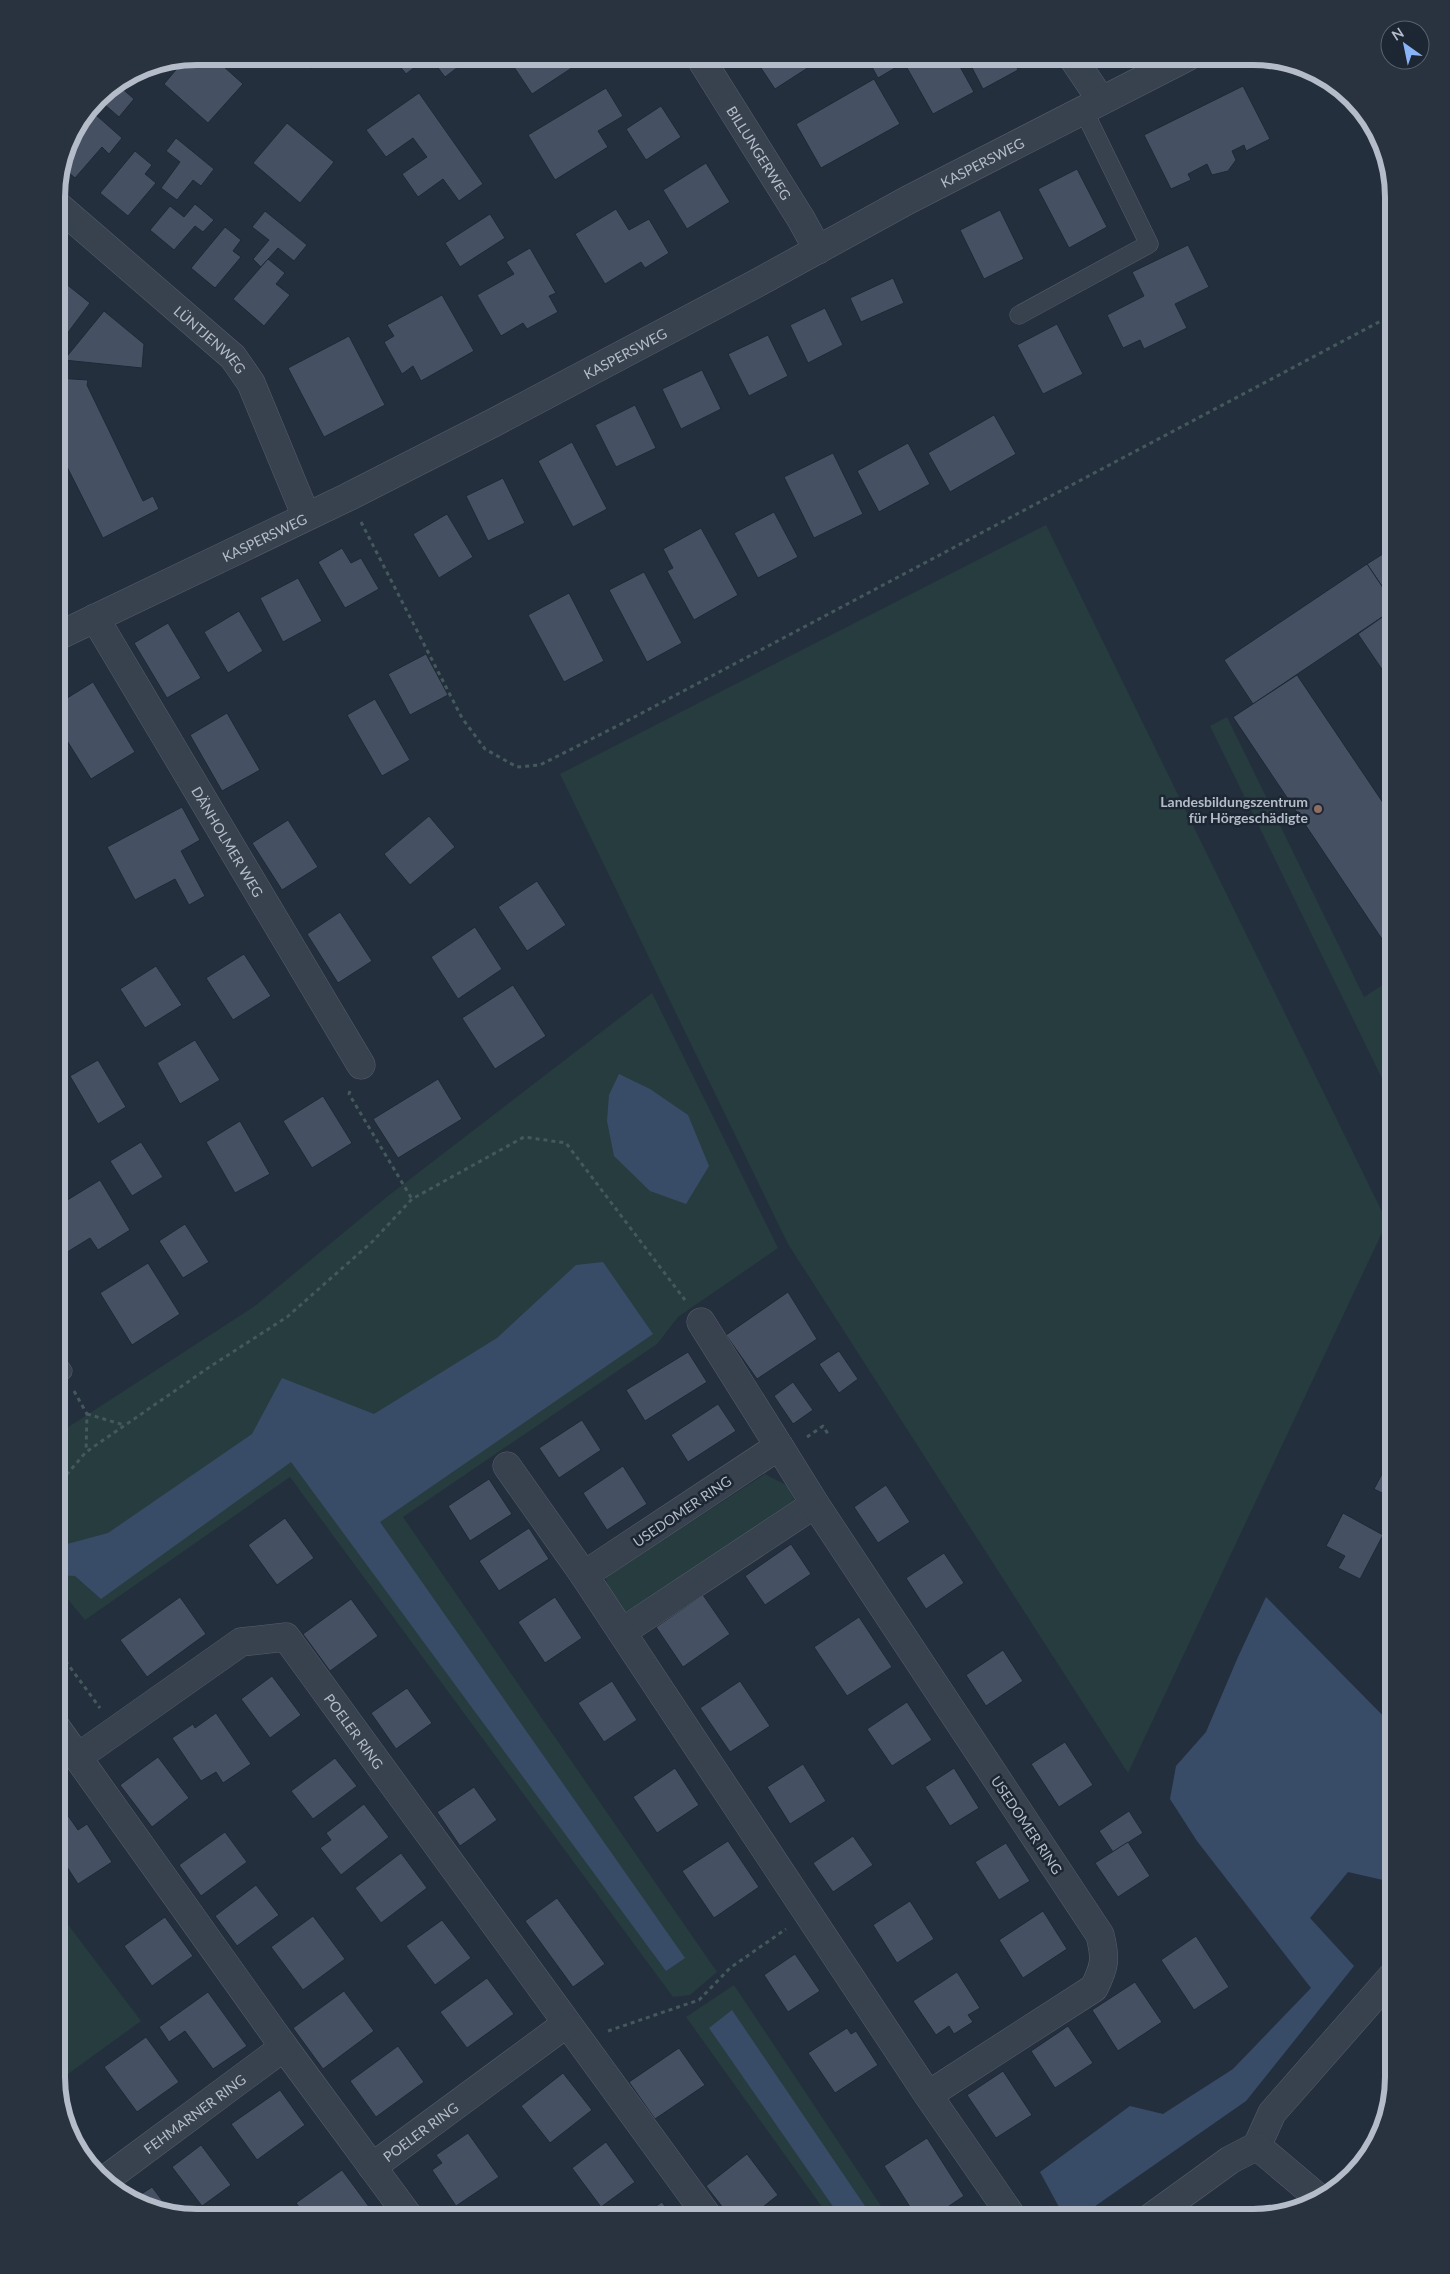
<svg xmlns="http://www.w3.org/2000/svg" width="1450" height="2274" font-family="Lato,sans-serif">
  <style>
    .green { fill: #263c3f }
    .water { fill: #394c67 }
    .building { fill: #455162; stroke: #1f2835 }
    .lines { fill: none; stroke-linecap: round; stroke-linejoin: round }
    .lane-casing { stroke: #565f6c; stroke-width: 19 }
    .street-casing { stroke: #565f6c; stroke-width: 29 }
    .path { stroke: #44595c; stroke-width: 3; stroke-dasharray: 4 4; stroke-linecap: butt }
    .lane { stroke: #38414e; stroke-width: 18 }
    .street { stroke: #38414e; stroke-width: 28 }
    .education-dot { fill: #8d6e63; stroke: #1d2633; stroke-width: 2 }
    .labels { text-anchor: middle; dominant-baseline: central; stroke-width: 5; stroke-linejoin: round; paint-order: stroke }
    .street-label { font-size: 14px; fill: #b4bcc9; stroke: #1d2633 }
    .poi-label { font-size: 14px; font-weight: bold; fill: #b4bcc9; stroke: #1d2633; text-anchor: end }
    .rim { fill: none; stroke: #b4bcc9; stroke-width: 6 }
  </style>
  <rect width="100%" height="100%" fill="#242f3e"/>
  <g class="green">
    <polygon points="1046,525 1387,1222 1128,1773 788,1244 560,774"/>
    <polygon points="1227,717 1364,997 1394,978 1394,1103 1210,726"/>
    <polygon points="652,993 778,1248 678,1317 657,1344 403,1517 717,1972 690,1995 673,1997 290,1477 85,1620 61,1591 56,1594 56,1435 255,1306 388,1196"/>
    <polygon points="765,1474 788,1486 796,1504 628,1618 607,1589 606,1577"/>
    <polygon points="56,1909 141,2021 57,2082 56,2077"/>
    <polygon points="734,1985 889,2218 830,2218 686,2017"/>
  </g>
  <g class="water">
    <polygon points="619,1074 650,1089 688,1115 709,1166 686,1204 650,1191 614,1156 607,1121 609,1095"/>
    <polygon points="603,1262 653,1334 380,1522 685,1958 666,1971 291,1462 101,1599 75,1576 56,1575 56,1547 108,1533 252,1434 282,1378 374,1414 497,1338 576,1265"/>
    <polygon points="1266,1597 1394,1727 1394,1893 1383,1880 1348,1872 1310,1918 1354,1966 1246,2101 1078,2218 1065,2218 1040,2172 1130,2106 1163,2114 1233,2069 1311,1988 1197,1841 1170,1799 1176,1766 1206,1732 1238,1657"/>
    <polygon points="732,2010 873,2218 841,2218 709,2028"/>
  </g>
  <g class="building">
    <polygon points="197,56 212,56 243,84 208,123 164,84 186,58"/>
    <polygon points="302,56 328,56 311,69"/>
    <polygon points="392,56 429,56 406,74"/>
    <polygon points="429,56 462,56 466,61 445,77"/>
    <polygon points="517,56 590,56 532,94 510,61"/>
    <polygon points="753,56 822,56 823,58 775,89"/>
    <polygon points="866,56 896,56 900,65 878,78"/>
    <polygon points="896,56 917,56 900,65"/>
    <polygon points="924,56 954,56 974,92 933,114 906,66"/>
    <polygon points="966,56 1011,56 1018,70 983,89"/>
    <polygon points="874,79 900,124 821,168 796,124"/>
    <polygon points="117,84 134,99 119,117 97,98"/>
    <polygon points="1243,86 1270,139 1246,151 1244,145 1232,151 1236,160 1228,171 1212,175 1207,164 1188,174 1191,180 1171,189 1144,135"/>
    <polygon points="606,88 623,116 598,131 608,147 555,180 528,135"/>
    <polygon points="419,93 483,184 459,201 443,179 418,197 402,174 427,157 413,138 386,157 366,130"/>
    <polygon points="97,98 105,105 96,115 122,138 109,154 102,147 75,178 62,167 67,143"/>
    <polygon points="661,106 681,137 646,160 626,129"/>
    <polygon points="287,123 334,162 300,203 253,163"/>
    <polygon points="176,138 214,169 201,186 193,180 177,200 161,188 180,162 166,151"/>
    <polygon points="135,151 152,165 145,174 156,183 128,216 100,193"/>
    <polygon points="706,163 730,202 687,229 663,190"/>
    <polygon points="1077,169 1107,227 1069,248 1038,189"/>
    <polygon points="195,204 214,220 203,232 195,226 174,250 150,230 170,206 184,217"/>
    <polygon points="616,209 629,230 649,219 669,253 645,268 641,262 605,284 575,234"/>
    <polygon points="1000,210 1024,259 984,279 960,230"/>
    <polygon points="265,211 307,245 294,261 278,248 261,267 253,259 269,240 252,227"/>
    <polygon points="490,214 505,238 460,267 445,243"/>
    <polygon points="225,227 241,240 233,251 241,257 215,288 191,268"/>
    <polygon points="1188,245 1209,287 1175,304 1187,328 1144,349 1140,340 1123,348 1107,315 1144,296 1132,272"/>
    <polygon points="530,248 556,293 549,296 558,312 527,329 523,323 501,336 477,295 514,274 506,262"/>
    <polygon points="268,259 285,273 276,284 290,295 264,326 233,299"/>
    <polygon points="893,278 904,303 861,322 850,298"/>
    <polygon points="60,279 90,303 57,347 57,284"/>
    <polygon points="442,295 474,351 421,381 413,366 402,374 384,342 394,336 387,325"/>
    <polygon points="825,308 843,345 808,363 790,325"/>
    <polygon points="104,311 144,344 142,368 64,360"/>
    <polygon points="1057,324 1083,374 1043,394 1017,345"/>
    <polygon points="768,335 788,376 749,396 728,354"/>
    <polygon points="349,336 385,405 324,437 288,368"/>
    <polygon points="702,370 721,409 681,429 662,389"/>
    <polygon points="57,378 88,380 87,385 143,501 153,496 159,509 103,538 56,445"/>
    <polygon points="635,405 656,448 616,467 595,425"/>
    <polygon points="994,415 1016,454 950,492 928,453"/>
    <polygon points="572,442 607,509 573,527 538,461"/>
    <polygon points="908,443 930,484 879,512 857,471"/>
    <polygon points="833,453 863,514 814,538 784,477"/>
    <polygon points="503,478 525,523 488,541 466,496"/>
    <polygon points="774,512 798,557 758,578 734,533"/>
    <polygon points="447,514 473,557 439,578 413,534"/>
    <polygon points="701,528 738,595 694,620 667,571 673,568 663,549"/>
    <polygon points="1394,547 1394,604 1367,564"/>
    <polygon points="342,548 351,563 361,558 379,589 345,608 318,562"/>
    <polygon points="1367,564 1394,604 1394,609 1253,704 1224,660"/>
    <polygon points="644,572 682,643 647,662 609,590"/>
    <polygon points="298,578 322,621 283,642 260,598"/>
    <polygon points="569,593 604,661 564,682 528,615"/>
    <polygon points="1394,609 1394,687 1358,634"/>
    <polygon points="239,611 263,651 228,673 204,632"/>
    <polygon points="168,623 201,678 167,698 134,643"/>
    <polygon points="426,654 448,695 410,715 388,674"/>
    <polygon points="1297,675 1394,819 1394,870 1390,872 1394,877 1394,940 1386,945 1233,717"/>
    <polygon points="93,682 135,752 91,779 56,723 56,705"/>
    <polygon points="375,699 410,760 382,776 347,715"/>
    <polygon points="227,713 260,770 222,791 190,735"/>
    <polygon points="182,807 200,840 181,851 205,896 189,905 175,879 135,900 107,847"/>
    <polygon points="429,816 455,847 410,885 384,854"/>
    <polygon points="288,820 318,867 282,890 252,843"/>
    <polygon points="537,881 566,925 527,951 498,907"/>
    <polygon points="340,912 372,961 338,983 307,934"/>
    <polygon points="475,927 502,969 458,999 431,957"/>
    <polygon points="244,954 271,996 233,1020 206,978"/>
    <polygon points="156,966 182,1005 145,1028 120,989"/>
    <polygon points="513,985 546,1036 495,1069 462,1018"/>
    <polygon points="195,1040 220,1080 180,1104 157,1063"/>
    <polygon points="98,1060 126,1107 98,1124 70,1076"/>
    <polygon points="438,1079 462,1119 398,1158 373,1119"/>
    <polygon points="323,1096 352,1143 312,1168 283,1121"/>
    <polygon points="240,1121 270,1174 235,1193 206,1142"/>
    <polygon points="141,1142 163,1177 132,1196 110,1161"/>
    <polygon points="100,1180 130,1230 98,1250 90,1238 64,1254 56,1242 56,1207"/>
    <polygon points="185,1224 209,1262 183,1278 159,1241"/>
    <polygon points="148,1263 180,1314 132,1345 100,1293"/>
    <polygon points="788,1292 817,1339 757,1379 726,1335"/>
    <polygon points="839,1351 858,1379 839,1393 819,1364"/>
    <polygon points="688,1352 707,1382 645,1421 626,1390"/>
    <polygon points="793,1382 813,1410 793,1424 774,1396"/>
    <polygon points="718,1404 736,1431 688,1462 671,1435"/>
    <polygon points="582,1420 601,1450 559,1478 539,1448"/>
    <polygon points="1390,1459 1394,1460 1394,1499 1374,1489"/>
    <polygon points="623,1466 647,1504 607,1530 583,1493"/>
    <polygon points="489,1479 512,1514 470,1541 448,1506"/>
    <polygon points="886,1485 910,1522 878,1543 854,1507"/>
    <polygon points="1343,1513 1383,1535 1360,1579 1338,1568 1345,1556 1326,1546"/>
    <polygon points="285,1518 314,1558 277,1585 248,1545"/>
    <polygon points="529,1528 549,1559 499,1591 479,1561"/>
    <polygon points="791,1544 811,1574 765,1605 745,1576"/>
    <polygon points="944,1553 964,1583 926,1609 906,1578"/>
    <polygon points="703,1595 730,1634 683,1667 656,1627"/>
    <polygon points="180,1597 206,1634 147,1677 120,1640"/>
    <polygon points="555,1597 582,1638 545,1663 518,1622"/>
    <polygon points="351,1599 378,1636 330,1671 303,1634"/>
    <polygon points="859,1617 892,1667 847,1696 814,1647"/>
    <polygon points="1003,1650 1023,1681 986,1706 966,1675"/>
    <polygon points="272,1676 301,1715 270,1738 241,1699"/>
    <polygon points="612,1681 637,1720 604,1742 578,1703"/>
    <polygon points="740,1681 770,1726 730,1752 700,1708"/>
    <polygon points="407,1688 432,1723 396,1749 371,1713"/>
    <polygon points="907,1702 932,1740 892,1766 867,1729"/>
    <polygon points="216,1713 251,1764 223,1783 216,1772 201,1781 172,1738 193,1724 195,1728"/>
    <polygon points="1065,1742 1093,1785 1059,1807 1031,1764"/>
    <polygon points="158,1757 189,1798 152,1827 120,1785"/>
    <polygon points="335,1758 357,1786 313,1819 291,1791"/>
    <polygon points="803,1764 826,1801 790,1824 767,1787"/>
    <polygon points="675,1768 699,1805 657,1833 633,1797"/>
    <polygon points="954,1768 979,1808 950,1826 925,1787"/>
    <polygon points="474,1787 497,1820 460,1846 437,1812"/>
    <polygon points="364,1804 389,1837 341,1875 320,1848 331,1840 326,1833"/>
    <polygon points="62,1807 78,1830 87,1824 112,1862 78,1884 60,1856 56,1858 56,1811"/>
    <polygon points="1129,1811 1143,1833 1113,1852 1099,1831"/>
    <polygon points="225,1832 247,1862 201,1896 179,1865"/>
    <polygon points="853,1836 873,1865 833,1892 813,1863"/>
    <polygon points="728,1841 759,1887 714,1918 682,1871"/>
    <polygon points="1128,1842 1150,1876 1118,1897 1095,1863"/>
    <polygon points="1006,1843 1030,1881 999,1900 975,1862"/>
    <polygon points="401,1853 427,1888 381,1923 355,1888"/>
    <polygon points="256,1885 279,1915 237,1946 215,1916"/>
    <polygon points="557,1898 605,1964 573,1987 525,1921"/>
    <polygon points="910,1901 934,1939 897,1963 873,1925"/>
    <polygon points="1043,1911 1067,1949 1023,1978 999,1940"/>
    <polygon points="313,1916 345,1959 303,1990 271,1947"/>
    <polygon points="165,1917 193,1956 152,1986 124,1946"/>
    <polygon points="442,1920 471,1958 435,1985 406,1946"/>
    <polygon points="1196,1936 1229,1987 1194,2010 1161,1960"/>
    <polygon points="795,1954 820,1991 788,2012 764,1975"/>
    <polygon points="957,1972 980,2008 968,2015 973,2022 954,2034 949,2026 936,2035 913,2001"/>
    <polygon points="487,1978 514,2014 467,2048 440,2012"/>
    <polygon points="1135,1982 1162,2022 1118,2051 1092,2010"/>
    <polygon points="344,1991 374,2031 323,2069 293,2028"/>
    <polygon points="208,1992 247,2046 213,2069 185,2031 169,2042 159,2027"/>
    <polygon points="1068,2026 1093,2063 1055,2088 1031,2051"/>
    <polygon points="847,2028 851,2034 856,2031 878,2065 835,2093 808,2053"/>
    <polygon points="146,2037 179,2082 137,2112 104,2067"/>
    <polygon points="398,2046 424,2082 376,2117 350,2081"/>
    <polygon points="679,2048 705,2085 655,2119 629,2082"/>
    <polygon points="1003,2071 1032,2115 996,2138 967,2095"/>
    <polygon points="563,2073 592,2110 550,2143 521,2106"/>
    <polygon points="280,2090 305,2125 257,2160 231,2124"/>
    <polygon points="468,2133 499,2177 456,2206 432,2170 442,2163 436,2155"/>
    <polygon points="927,2138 964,2196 931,2218 917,2218 884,2166"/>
    <polygon points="606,2142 635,2182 601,2207 572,2168"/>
    <polygon points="201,2145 231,2185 202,2206 172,2167"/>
    <polygon points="747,2154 778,2195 749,2218 731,2218 706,2186"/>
    <polygon points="342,2170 370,2208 357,2218 307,2217 296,2203"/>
    <polygon points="152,2187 170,2211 134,2199"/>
    <polygon points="662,2202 673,2218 639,2218"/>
    <polygon points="512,2206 520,2218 496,2218"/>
  </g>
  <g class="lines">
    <defs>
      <g id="lane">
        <polyline points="1019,315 1149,244 1083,109"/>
        <polyline points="56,1362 63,1371"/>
      </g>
      <g id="street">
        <path id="s1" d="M699,56L801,219L818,250"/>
        <polyline points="1072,57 1101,100"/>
        <path id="s2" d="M57,205L233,357L251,383L306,516"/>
        <path id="s3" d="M95,618L361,1065"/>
        <path id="s4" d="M56,637L348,497L493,423L759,282L908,200L1187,57"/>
        <polyline points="701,1322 779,1446"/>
        <polyline points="507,1466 584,1575"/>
        <polyline points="622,1632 815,1504"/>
        <polyline points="56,1727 284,2047 410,2218"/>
        <path id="s5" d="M78,1757L241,1642L286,1637L709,2218"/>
        <path d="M928,2095L1094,1988C1105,1966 1106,1959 1100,1935L815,1504L779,1446L584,1575L928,2095L1013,2218"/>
        <polyline points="1257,2146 1272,2113 1394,1974"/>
        <polyline points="1257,2146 1320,2199"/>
        <path id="s6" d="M372,2167L566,2024"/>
        <path id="s7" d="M106,2179L284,2047"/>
        <polyline points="1150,2218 1230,2160 1257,2146"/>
      </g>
    </defs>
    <use href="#lane" class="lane-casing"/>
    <use href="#street" class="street-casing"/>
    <g class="path">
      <polyline points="361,522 462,718 485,749 517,767 540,765 625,722 1394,314"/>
      <polyline points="350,1091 349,1094 412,1199"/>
      <polyline points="74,1391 87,1414 86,1451"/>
      <polyline points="87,1414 124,1425"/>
      <polyline points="807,1437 823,1426 828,1434"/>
      <polyline points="56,1487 86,1452 211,1366 287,1317 373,1241 412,1199 524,1137 566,1143 685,1300"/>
      <polyline points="56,1648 100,1708"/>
      <polyline points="608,2031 699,2000 730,1968 786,1929"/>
    </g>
    <use href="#lane" class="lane"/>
    <use href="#street" class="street"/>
  </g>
  <circle class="education-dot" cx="1318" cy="809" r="5"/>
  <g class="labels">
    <g class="street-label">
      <text stroke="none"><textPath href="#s1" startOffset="114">BILLUNGERWEG</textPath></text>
      <text stroke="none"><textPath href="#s4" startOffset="1041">KASPERSWEG</textPath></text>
      <text stroke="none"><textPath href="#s2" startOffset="204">LÜNTJENWEG</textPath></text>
      <text stroke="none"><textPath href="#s4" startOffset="636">KASPERSWEG</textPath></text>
      <text stroke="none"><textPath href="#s4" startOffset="231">KASPERSWEG</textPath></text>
      <text stroke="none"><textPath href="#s3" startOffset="260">DÄNHOLMER WEG</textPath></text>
      <text transform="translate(682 1511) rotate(-34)">USEDOMER RING</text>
      <text stroke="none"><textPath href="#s5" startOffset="361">POELER RING</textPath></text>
      <text transform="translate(1027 1825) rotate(56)">USEDOMER RING</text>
      <text stroke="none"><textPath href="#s7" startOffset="110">FEHMARNER RING</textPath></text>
      <text stroke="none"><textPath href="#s6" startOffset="60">POELER RING</textPath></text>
    </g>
    <g class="poi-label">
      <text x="1308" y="801">Landesbildungszentrum<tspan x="1308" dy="16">für Hörgeschädigte</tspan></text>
    </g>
  </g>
  <path d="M0 0H1450V2274H0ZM197 65H1253A132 132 0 0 1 1385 197V2077A132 132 0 0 1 1253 2209H197A132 132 0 0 1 65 2077V197A132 132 0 0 1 197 65Z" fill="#29323f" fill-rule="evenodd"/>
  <path class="rim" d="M197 65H1253A132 132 0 0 1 1385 197V2077A132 132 0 0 1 1253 2209H197A132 132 0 0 1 65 2077V197A132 132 0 0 1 197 65Z"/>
  <g transform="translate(1405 45) rotate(327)"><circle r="24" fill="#1d2633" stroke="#59626f"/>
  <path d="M0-4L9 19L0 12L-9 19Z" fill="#8ab4f8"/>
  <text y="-8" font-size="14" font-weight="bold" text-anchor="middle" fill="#b4bcc9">N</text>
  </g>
</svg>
